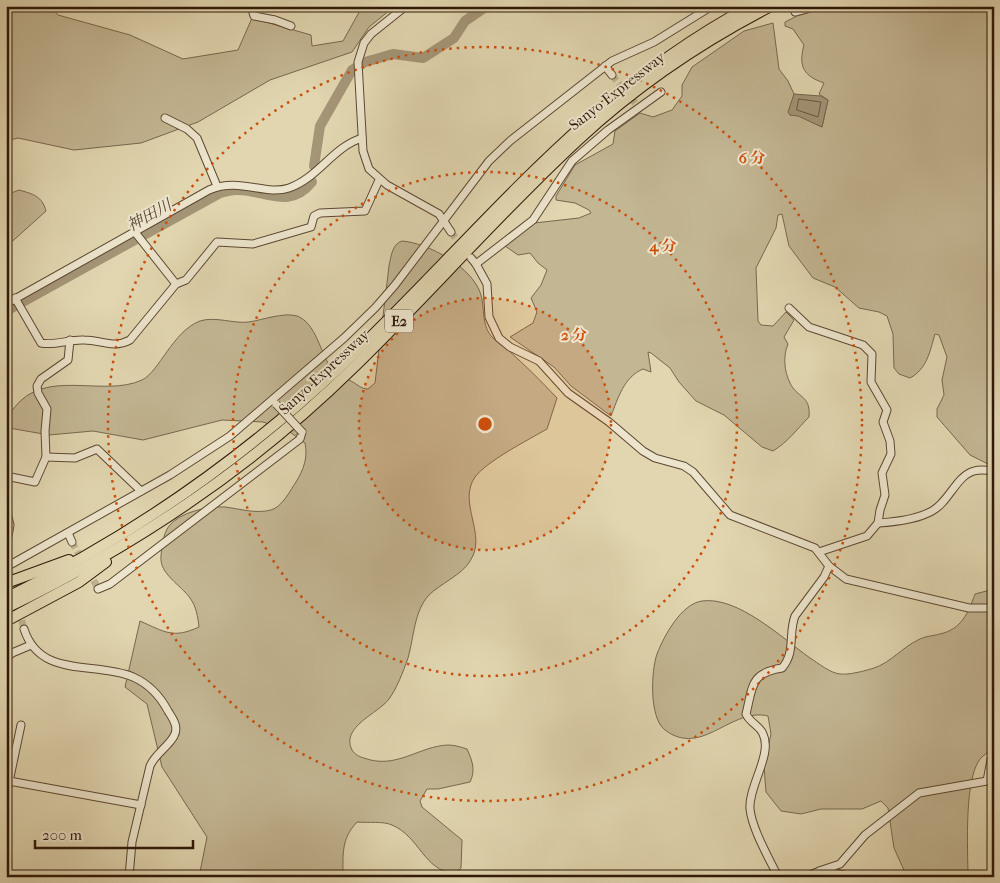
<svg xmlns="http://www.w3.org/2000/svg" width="1000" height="883" font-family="'IM FELL French Canon','Noto Serif JP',serif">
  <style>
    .green { fill: #c3b693; stroke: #79674e }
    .water { fill: #a49577; stroke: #75634b }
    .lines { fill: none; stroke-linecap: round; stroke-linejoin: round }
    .shore { stroke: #6a5640; stroke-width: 1 }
    .river { stroke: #a49577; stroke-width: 10 }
    .minor-tunnel { stroke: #bdb08e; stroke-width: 7; stroke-dasharray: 7 3.5; stroke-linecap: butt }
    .minor-casing { stroke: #5c4832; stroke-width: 9 }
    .highway-casing { stroke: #2f1808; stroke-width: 12 }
    .minor { stroke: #ece4cc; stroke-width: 7 }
    .highway { stroke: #e1d6b0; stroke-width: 10 }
    .minor-bridge-casing { stroke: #5c4832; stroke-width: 9; stroke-linecap: butt }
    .minor-bridge { stroke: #ece4cc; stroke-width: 7 }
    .ring { fill: none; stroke: #cc4f0b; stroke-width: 2.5; stroke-dasharray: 2.5 5 }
    .labels { text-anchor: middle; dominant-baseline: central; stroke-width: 4; stroke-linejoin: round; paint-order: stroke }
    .shield { fill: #ece4cc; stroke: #685543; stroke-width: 1 }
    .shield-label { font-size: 14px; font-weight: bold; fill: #2f1808 }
    .street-label { font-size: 15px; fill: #2f1808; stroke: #ece4cc }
    .water-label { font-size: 16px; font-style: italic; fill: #5e4a34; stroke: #ece4cc }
    .centre { fill: #cc4f0b; stroke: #ece4cc; stroke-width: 2.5 }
    .ring-label { font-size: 15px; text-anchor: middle; font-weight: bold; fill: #cc4f0b; stroke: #ece4cc; stroke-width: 4; stroke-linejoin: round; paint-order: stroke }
  </style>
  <rect width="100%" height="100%" fill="#e1d6b0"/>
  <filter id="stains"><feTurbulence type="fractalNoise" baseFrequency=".004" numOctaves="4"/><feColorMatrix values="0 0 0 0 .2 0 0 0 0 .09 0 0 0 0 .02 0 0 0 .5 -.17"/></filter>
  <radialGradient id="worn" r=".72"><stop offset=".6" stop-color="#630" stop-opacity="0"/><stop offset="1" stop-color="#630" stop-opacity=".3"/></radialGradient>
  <g class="green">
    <polygon points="6,6 49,6 58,15 130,35 183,59 238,50 252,18 311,35 312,46 343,41 362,7 360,6 395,6 369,27 352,52 270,80 198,122 141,143 74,150 18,138 6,141"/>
    <path d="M832,6H994V467L970,455L937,417V409L944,395L942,380L947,357L939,335L935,334C930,351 927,369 910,378L899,374L894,368L893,334L887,316L879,312L859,308L835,287L813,278L789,246L782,214L778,215L776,228L756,268L758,321L761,325L773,326L786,312L794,320L784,337L788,344C783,356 784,371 790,383C797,398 811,395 809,417C796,430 789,441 773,451L762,447L724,415L696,401L679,382L670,368L651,353L648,352L651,372L643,369C624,377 618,398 611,416L571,386L554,367L510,337L533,323L537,312L531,298L541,285L547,270L538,263L530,253L518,255L505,246L534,223L579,218L591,213L589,210L575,203L556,200V196L575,165L613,144L615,131L640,113L653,117L672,110L682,96V85L692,67L744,31L773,23L779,69L788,81L794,94L790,115H798L822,127L828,100L819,94L824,83C804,76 798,67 804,45L793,29L785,26V22L797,16Z"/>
    <path d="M19,190C33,194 42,196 46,211L6,247V195Z"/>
    <path d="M402,241C428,243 473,267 481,295C485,309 481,326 493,338C497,342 503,345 508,350C525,365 541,381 557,398L547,429C528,440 487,461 475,477C457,503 488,535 470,561C463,574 440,584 429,595C414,611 414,637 408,658C403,672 397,688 389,699C379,713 340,727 352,750C355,755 360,757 364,758C396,770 419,746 448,745C454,745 461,747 467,749C472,760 476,770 470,782L438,789H427L420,801L422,807L462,840L461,868L455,874C423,870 420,837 392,825C383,821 368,823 357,822C341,839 343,854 343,877H199L207,837L162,767L147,704L125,687L140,621C165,632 173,639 199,627C198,617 196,606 190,598C181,585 159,574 161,556C162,546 163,534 169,526C180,512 208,506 225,507C241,509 256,514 271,510C282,507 290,491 296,482C304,469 308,457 305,443L287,430L263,422L222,420L143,440L93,431L49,435L9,428L6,424C7,417 10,413 14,408C45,367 103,398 142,380C159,372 173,331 200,321C215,316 234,324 249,322C262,320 284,312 297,316C316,323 320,352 330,366C335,374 344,377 351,381C357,384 361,389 368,389L375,383L389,266C391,257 392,244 402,241Z"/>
    <path d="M994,589V750C991,752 986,753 983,756C963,772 968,851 968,877H907L894,848L888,808L881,801L862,809H821L801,814L781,811L766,792L764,767L771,734L768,716C731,707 702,758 665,730C649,718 651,671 657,654C664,636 681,604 702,601C738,596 782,638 810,658C818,663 830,673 840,674C849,675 865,671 874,668C890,663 903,647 918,640C925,636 933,636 940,634C962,629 968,613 975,594Z"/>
  </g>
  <polygon class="water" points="794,94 821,96 828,100 822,127 798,116 790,115 788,112"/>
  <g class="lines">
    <polygon class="shore" points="799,99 821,102 818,117 797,110"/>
    <g class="river">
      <polyline points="314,166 320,126 352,70 365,62 393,54 423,58 454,38 465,21 487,6"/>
      <path d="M6,311L220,193C225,192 230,190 236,190C264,189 289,211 312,182"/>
    </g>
    <g class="minor-tunnel">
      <polyline points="612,75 635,103"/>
      <polyline points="451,232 463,248"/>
      <polyline points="72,542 82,560"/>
      <polyline points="89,571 98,589"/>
      <polyline points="10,572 16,597"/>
      <polyline points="19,610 24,629"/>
    </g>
    <defs>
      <g id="minor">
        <polyline points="251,6 254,16 275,20 291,26"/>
        <polyline points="406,6 371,34 364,43 358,62 363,151 369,169 387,185 439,214 451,232"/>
        <polyline points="793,7 795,12 817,6"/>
        <polyline points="605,66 612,75"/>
        <polyline points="165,118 187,129 197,138 217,186"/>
        <polyline points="134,231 176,284"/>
        <polyline points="471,258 476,264 487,284 489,317 499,338 510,347 539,361 568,393 609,422 643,451 655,458 684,466 693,472 730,515 815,548 829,566 846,579 969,608 994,608"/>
        <polyline points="476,264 533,220 572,161 608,130 661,92"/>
        <path d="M15,298L41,343C55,346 70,339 84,340C102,340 113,349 130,340L176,284L186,280L217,242L253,244L311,227L314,216L320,213L365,211L379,180"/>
        <path d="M6,304L209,190C240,177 265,196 289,188C318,178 333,147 362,138"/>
        <polyline points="789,308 809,327 863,345 872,354 871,382 887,410 883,422 890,441 891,454 882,473 885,495 880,510 878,523 867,536 819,552"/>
        <polyline points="46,457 75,458 97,449 141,491"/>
        <polyline points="6,476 35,482 46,457 45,431 47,409 38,393 37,386 41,379 68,360 70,340"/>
        <polyline points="6,508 10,525 6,548"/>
        <path d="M878,523C895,522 916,520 932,511C949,502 956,476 974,471C980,469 988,470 994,471"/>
        <polyline points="68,533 72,542"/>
        <polyline points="8,566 170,475 230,436 344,338 375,308 395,285 489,161 510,141 612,61 654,42 712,6"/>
        <polyline points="98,589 110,584 300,439 302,432"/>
        <path d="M24,629C40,679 94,661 133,677C149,684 160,696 168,711C173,719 179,727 174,736C168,747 155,754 150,766L132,842L129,877"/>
        <polyline points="6,659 12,653 31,645"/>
        <polyline points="9,781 141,805"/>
        <polyline points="6,796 21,725"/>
        <polyline points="819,871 840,864 865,835 919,793 987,781 991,760 994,759"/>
        <path d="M778,877C769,858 752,829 750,809C748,787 773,754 763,734C760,726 750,723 746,714C753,686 750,673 782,668C796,652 788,634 795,616L824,577L829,566"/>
        <path d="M809,877C819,866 838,874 851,877"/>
      </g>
      <g id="highway">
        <polyline points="6,583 69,560"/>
        <path d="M6,598C131,537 244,458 344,363C478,236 584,94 751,6"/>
        <path d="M6,608C133,547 252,467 353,368C429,294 499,213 578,140C635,87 701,42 771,6"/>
        <polyline points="6,621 79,582 106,562"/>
      </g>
    </defs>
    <use href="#minor" class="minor-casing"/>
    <use href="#highway" class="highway-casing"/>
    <use href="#minor" class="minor"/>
    <use href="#highway" class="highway"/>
    <defs>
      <polyline id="minor-bridge" points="276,404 302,432"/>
    </defs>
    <use href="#minor-bridge" class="minor-bridge-casing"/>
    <use href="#minor-bridge" class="minor-bridge"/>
  </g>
  <circle cx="485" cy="424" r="126" fill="#cc4f0b" fill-opacity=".12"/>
  <g class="ring">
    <circle cx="485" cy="424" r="126"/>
    <circle cx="485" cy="424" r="252"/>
    <circle cx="485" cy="424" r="377"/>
  </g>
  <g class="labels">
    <rect class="shield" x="385" y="309.5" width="28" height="23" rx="4"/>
    <g class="shield-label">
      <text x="399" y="321">E2</text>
    </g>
    <g class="street-label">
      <text transform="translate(617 91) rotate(-38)">Sanyo Expressway</text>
      <text transform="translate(324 372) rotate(-43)">Sanyo Expressway</text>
    </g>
    <g class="water-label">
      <text transform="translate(149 215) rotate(-29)">神田川</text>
    </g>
  </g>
  <circle cx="485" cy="424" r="8" class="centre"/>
  <g class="ring-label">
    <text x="752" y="163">6 分</text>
    <text x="663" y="251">4 分</text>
    <text x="574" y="340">2 分</text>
  </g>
  <rect width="1000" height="883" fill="none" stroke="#e1d6b0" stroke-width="25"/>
  <rect x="8" y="8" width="985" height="868" fill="none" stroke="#2f1808" stroke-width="2.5"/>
  <rect x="12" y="12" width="975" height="858" fill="none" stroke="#2f1808"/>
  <path d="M35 840v8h158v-8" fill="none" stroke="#2f1808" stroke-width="2.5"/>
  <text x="42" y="840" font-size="15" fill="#2f1808" stroke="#ece4cc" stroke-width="4" paint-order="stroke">200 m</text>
  <rect width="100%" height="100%" filter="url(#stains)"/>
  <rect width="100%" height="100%" fill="url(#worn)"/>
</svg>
